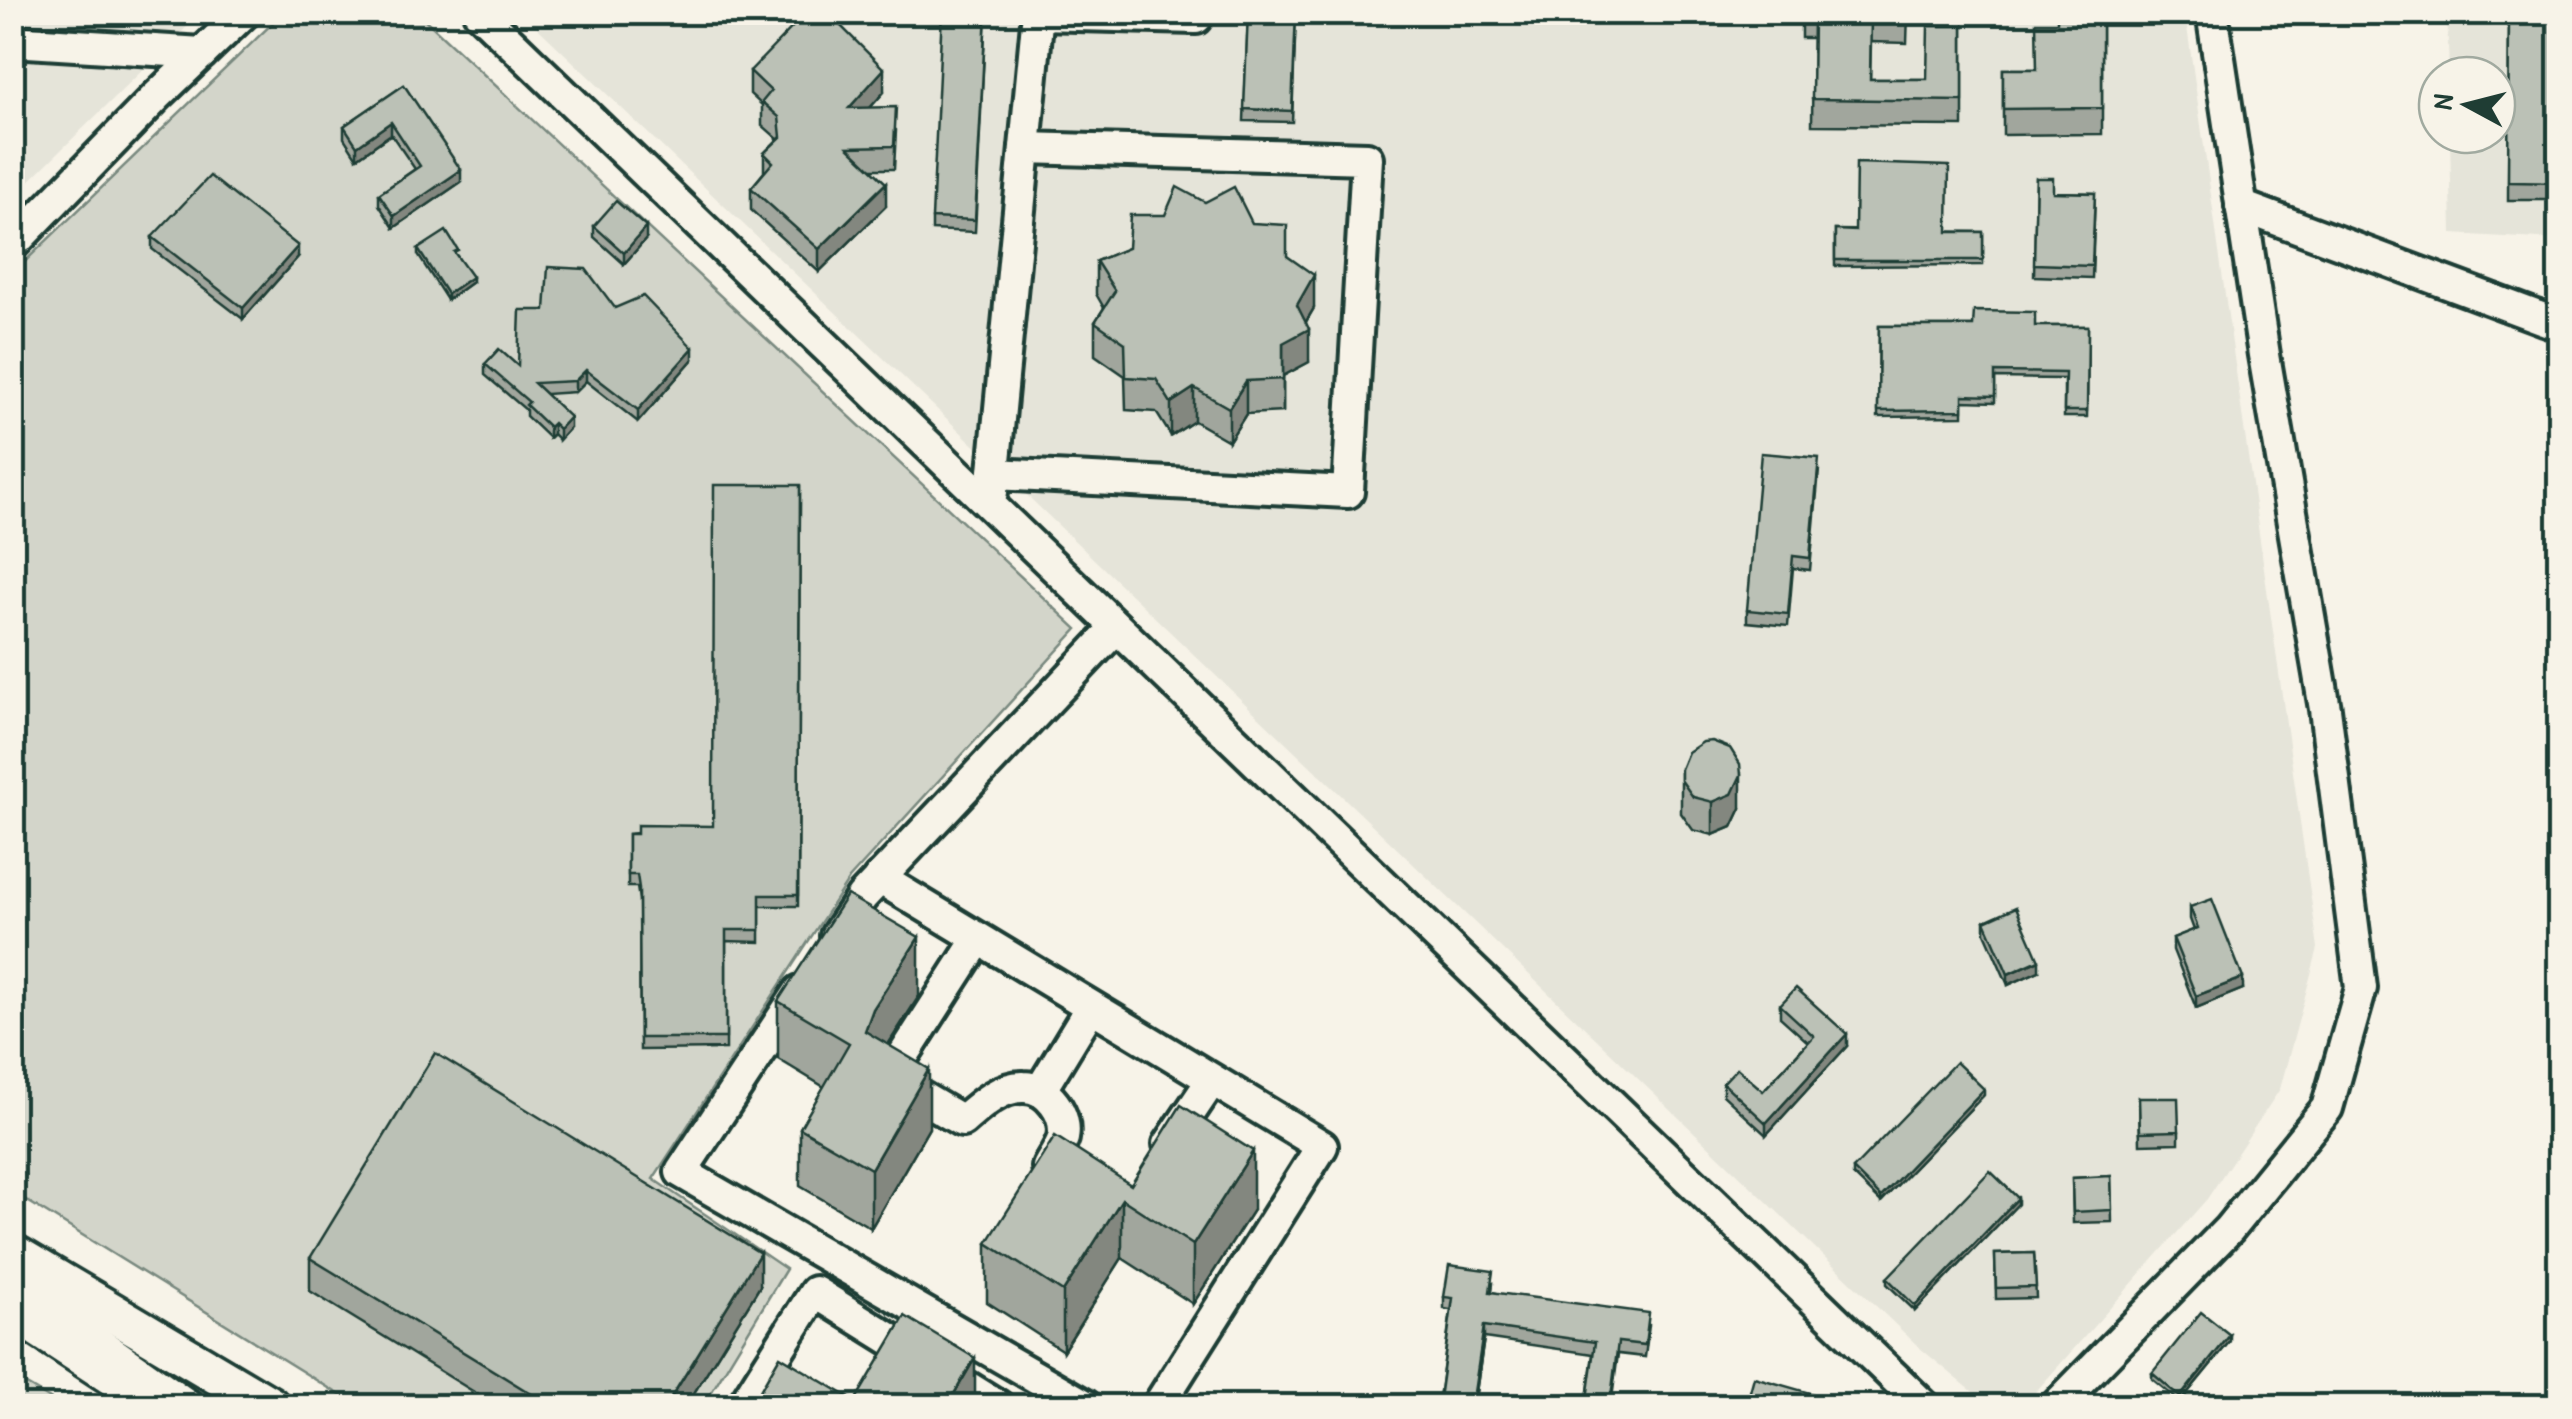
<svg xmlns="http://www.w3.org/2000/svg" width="2572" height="1419" font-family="'Patrick Hand',sans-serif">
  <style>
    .built { fill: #e5e4d9 }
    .green { fill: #d3d5ca; stroke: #79897f; stroke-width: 2.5 }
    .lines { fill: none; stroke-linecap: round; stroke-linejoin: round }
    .minor-casing { stroke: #1f3d34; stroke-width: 38 }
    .major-casing { stroke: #1f3d34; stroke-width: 45 }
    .minor { stroke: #f7f3e8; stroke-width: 30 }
    .major { stroke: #f7f3e8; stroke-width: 38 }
    .wall { fill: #a1a69d; stroke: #1f3d34; stroke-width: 2.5 }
    .shaded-wall { fill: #83877f; stroke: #1f3d34; stroke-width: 2.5 }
    .building { fill: #bbc1b6; stroke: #1f3d34; stroke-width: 2.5 }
  </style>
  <rect width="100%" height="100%" fill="#f7f3e8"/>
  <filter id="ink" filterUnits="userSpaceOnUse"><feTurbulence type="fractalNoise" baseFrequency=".01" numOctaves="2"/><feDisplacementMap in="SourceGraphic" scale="20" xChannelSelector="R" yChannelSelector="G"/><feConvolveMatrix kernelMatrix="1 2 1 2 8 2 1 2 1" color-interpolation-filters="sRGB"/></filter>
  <g filter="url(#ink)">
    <g class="built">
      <polygon points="13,13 201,13 13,197"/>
      <polygon points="522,13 2185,13 2318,948 2280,1089 2207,1199 2023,1406 1990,1406 1920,1348"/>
      <polygon points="2447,13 2559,13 2559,240 2452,234 2450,135 2497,135 2497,75 2449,75"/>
    </g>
    <g class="green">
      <polygon points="283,13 418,13 1077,629 849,879 653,1179 786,1269 703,1406 358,1406 13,1192 13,273"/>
      <polygon points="13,1377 62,1406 13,1406"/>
    </g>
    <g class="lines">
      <defs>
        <g id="minor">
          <polyline points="479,12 1924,1406"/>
          <polyline points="1038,14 1196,18 1197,12"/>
          <polyline points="12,41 202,53"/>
          <polyline points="2241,206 2560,325"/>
          <polyline points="12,245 157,96 245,12"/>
          <polyline points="994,474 1348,492 1367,158 1025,148"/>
          <polyline points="992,492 1038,12"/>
          <polyline points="879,878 1322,1146 1158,1406"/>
          <polyline points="836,936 862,897 1116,628"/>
          <path d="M978,939L889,1078L962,1121C978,1107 1000,1086 1024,1087C1048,1087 1068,1115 1063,1138C1060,1148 1053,1158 1048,1167L1056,1172"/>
          <polyline points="800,991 681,1172 1086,1406"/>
          <polyline points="1040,1091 1091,1007"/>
          <polyline points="1169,1144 1212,1080"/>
          <polyline points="12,1282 189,1406"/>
          <polyline points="743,1406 815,1292 998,1406"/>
          <polyline points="2056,1406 2229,1229 2327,1108 2361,988 2325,709 2264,355 2212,12"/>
        </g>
        <g id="major">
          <polyline points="12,1253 270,1406"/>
          <polyline points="12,1310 159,1406"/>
        </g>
      </defs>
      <use href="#minor" class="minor-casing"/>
      <use href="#major" class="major-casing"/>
      <use href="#minor" class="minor"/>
      <use href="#major" class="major"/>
    </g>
    <g class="wall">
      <polygon points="986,12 975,232 932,230 932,218"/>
      <polygon points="1248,12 1296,12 1292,122 1244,121"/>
      <polygon points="1793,12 1908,12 1907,43 1871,42 1870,79 1927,79 1963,26 1963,126 1812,125 1813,38 1801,38 1801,16 1793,16"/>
      <polygon points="2089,15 2102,15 2102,134 2003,135 2003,69 2037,69"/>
      <polygon points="2509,16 2560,17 2560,200 2508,200"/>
      <polygon points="750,71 884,92 870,108 896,130 894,169 872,169 886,206 819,272 751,210 751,188 764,172 764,153 778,139 762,125 762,105 750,94"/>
      <polygon points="404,85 461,182 394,228 379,205 379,194 415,169 391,134 357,158 344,138 344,126"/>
      <polygon points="2036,178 2053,192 2095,193 2092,278 2034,276"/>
      <polygon points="1205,202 1252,223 1287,256 1314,308 1306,322 1309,362 1283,376 1283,412 1246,414 1229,441 1194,421 1171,436 1156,412 1126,410 1125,376 1095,355 1095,322 1104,308 1096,294 1096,261 1128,248 1165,215"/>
      <polygon points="594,226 646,239 624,264 594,237"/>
      <polygon points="1835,230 1983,232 1983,265 1835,266"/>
      <polygon points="152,237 298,257 243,319 152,249"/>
      <polygon points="418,249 457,256 472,282 447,300 418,255"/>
      <polygon points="615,308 693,359 638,422 586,381 575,392 545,394 570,428 559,440 553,434 549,438 526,416 526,410 485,375 485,364 518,366 545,310"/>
      <polygon points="1879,326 2088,326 2087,417 2064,417 2064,379 1995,378 1995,402 1963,401 1963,416 1878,417"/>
      <polygon points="1819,470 1810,570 1793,568 1788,626 1747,622 1747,610"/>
      <polygon points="800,485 798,906 760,906 760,942 726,941 726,1049 640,1050 639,900 637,887 628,887 628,834 713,826"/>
      <polygon points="1681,769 1741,808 1732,827 1713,835 1693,830 1681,813"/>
      <polygon points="2190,907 2243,989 2196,1008 2173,950 2173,938 2194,930 2190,919"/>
      <polygon points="1985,921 2039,971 2008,985 1985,933"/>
      <polygon points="919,996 888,1045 929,1128 871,1228 800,1186 800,1128 824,1087 778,1059 778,1001"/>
      <polygon points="1780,1005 1847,1046 1766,1135 1723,1095 1723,1083 1763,1091 1808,1042 1780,1017"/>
      <polygon points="1984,1095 1881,1202 1853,1175 1853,1169"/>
      <polygon points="2139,1098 2179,1131 2179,1143 2140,1144"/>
      <polygon points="2111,1176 2112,1222 2073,1223 2072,1178"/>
      <polygon points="1131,1185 1253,1210 1193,1304 1122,1258 1063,1351 987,1302 987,1243"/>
      <polygon points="2018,1204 1915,1311 1887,1284 1887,1278"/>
      <polygon points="2034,1253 2036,1298 1996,1299 1995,1254"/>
      <polygon points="310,1258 760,1286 686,1406 497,1406 310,1291"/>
      <polygon points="1493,1283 1492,1292 1649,1325 1645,1357 1618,1354 1611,1406 1586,1406 1593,1354 1484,1338 1474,1406 1438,1406 1451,1310 1444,1309 1444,1297"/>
      <polygon points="2230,1341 2180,1402 2152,1379 2152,1373"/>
    </g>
    <g class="shaded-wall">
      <polygon points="884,69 884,92 849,131 849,108"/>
      <polygon points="391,122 391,134 357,158 357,146"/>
      <polygon points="461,170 461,182 394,228 394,216"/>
      <polygon points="886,183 886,206 819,272 819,249"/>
      <polygon points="646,227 646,239 624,264 624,253"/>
      <polygon points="298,246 298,257 243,319 243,308"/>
      <polygon points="1314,275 1314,308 1298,335 1309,329 1309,362 1283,376 1283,412 1283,343 1297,305"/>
      <polygon points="472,277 472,282 447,300 447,294"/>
      <polygon points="693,348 693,359 638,422 638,410"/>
      <polygon points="586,370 586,381 575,392 575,381"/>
      <polygon points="1246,381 1246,414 1229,441 1229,408"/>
      <polygon points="1194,388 1194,421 1171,436 1171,403"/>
      <polygon points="570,417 570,428 559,440 559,429"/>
      <polygon points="553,423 553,434 549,438 549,427"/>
      <polygon points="1741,775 1741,808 1732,827 1713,835 1713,802"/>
      <polygon points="919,937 919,996 873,1068 865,1031 873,1009"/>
      <polygon points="2039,960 2039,971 2008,985 2008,974"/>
      <polygon points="2243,978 2243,989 2196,1008 2196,996"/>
      <polygon points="1847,1034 1847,1046 1766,1135 1766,1123"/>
      <polygon points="929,1069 929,1128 871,1228 871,1169"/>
      <polygon points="1984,1089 1984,1095 1881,1202 1881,1197"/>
      <polygon points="1253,1151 1253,1210 1193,1304 1193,1245"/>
      <polygon points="2018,1198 2018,1204 1915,1311 1915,1306"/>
      <polygon points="1122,1199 1122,1258 1063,1351 1063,1292"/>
      <polygon points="760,1253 760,1286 686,1406 666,1406"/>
      <polygon points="1484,1326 1484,1338 1474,1406 1472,1406"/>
      <polygon points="2230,1335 2230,1341 2180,1402 2180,1397"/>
      <polygon points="975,1358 975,1406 947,1406"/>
    </g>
    <g class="building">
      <polygon points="807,12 827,12 884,69 849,108 896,107 894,146 848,147 886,183 819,249 751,188 773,162 764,153 781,137 779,117 762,102 771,91 750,71"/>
      <polygon points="942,12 986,12 975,220 932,218"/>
      <polygon points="1248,12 1296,12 1292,111 1244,109"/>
      <polygon points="1809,12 1907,12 1907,18 1871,17 1870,79 1927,79 1928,26 1963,26 1963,101 1812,99 1813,13"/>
      <polygon points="2057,12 2089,12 2089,15 2102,15 2102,108 2003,109 2003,69 2037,69 2036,22 2057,22"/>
      <polygon points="2509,16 2560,17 2560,183 2508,182"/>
      <polygon points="404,85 461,170 394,216 379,194 420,166 391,122 357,146 344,126"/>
      <polygon points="1856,163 1949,166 1948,232 1983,232 1983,260 1835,260 1835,230 1855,231"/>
      <polygon points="210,176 298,246 243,308 152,237"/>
      <polygon points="2036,178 2053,178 2053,192 2095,193 2092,266 2034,264"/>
      <polygon points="1177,187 1205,202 1234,187 1252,223 1287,225 1287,256 1314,275 1297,305 1309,329 1283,343 1283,379 1246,381 1229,408 1194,388 1171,403 1156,379 1126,377 1125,343 1095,322 1115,291 1096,261 1128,248 1130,215 1165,215"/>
      <polygon points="616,201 646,227 624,253 594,226"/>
      <polygon points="446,231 458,250 454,252 472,277 447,294 418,249"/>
      <polygon points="548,267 586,269 615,308 643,296 693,348 638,410 586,370 575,381 534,383 570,417 559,429 553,423 549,427 526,405 529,402 485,364 499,349 518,366 520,310 545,310"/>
      <polygon points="1974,311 2035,312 2035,326 2088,326 2087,411 2064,411 2065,373 1995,372 1995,396 1963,395 1963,410 1878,411 1879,326 1973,326"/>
      <polygon points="1761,453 1819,458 1810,558 1793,556 1788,614 1747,610"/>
      <polygon points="714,485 800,485 798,895 760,895 760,930 726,930 726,1038 640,1038 639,888 637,875 628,875 628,834 637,834 637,825 713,826"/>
      <polygon points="1712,741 1730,748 1740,764 1741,775 1732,794 1713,802 1693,797 1681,780 1681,769 1688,752 1703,742"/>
      <polygon points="847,895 919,937 873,1009 865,1031 929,1069 871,1169 800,1128 849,1043 778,1001"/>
      <polygon points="2212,899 2243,978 2196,996 2173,938 2198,928 2190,907"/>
      <polygon points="2016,907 2039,960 2008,974 1985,921"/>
      <polygon points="1796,988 1847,1034 1766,1123 1723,1083 1737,1068 1763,1091 1814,1036 1780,1005"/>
      <polygon points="435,1053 760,1253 666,1406 551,1406 310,1258"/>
      <polygon points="1956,1062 1984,1089 1881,1197 1853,1169"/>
      <polygon points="2139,1098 2178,1098 2179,1131 2140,1132"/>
      <polygon points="1181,1105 1253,1151 1193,1245 1122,1199 1063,1292 987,1243 1055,1136 1131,1185"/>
      <polygon points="1990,1171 2018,1198 1915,1306 1887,1278"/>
      <polygon points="2111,1176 2112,1210 2073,1212 2072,1178"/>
      <polygon points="2034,1253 2036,1287 1996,1288 1995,1254"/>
      <polygon points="1449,1265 1493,1271 1490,1292 1649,1313 1645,1345 1618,1342 1610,1406 1586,1406 1595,1342 1484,1326 1472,1406 1438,1406 1453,1298 1444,1297"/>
      <polygon points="2201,1312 2230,1335 2180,1397 2152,1373"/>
      <polygon points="905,1316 975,1358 947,1406 751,1406 780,1356 855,1401"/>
      <polygon points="1754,1377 1845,1403 1844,1406 1746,1406"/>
    </g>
  </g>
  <rect width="2572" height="1419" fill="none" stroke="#f7f3e8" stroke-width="50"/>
  <rect x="25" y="25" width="2522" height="1369" fill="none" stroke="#1f3d34" stroke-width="4" filter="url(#ink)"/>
  <g transform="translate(2467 105) rotate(277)"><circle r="48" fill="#f7f3e8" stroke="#a1aaa0" stroke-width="2.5"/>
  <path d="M0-8L18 38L0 25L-18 38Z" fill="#1f3d34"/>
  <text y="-15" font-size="28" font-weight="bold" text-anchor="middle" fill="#1f3d34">N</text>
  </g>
</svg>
